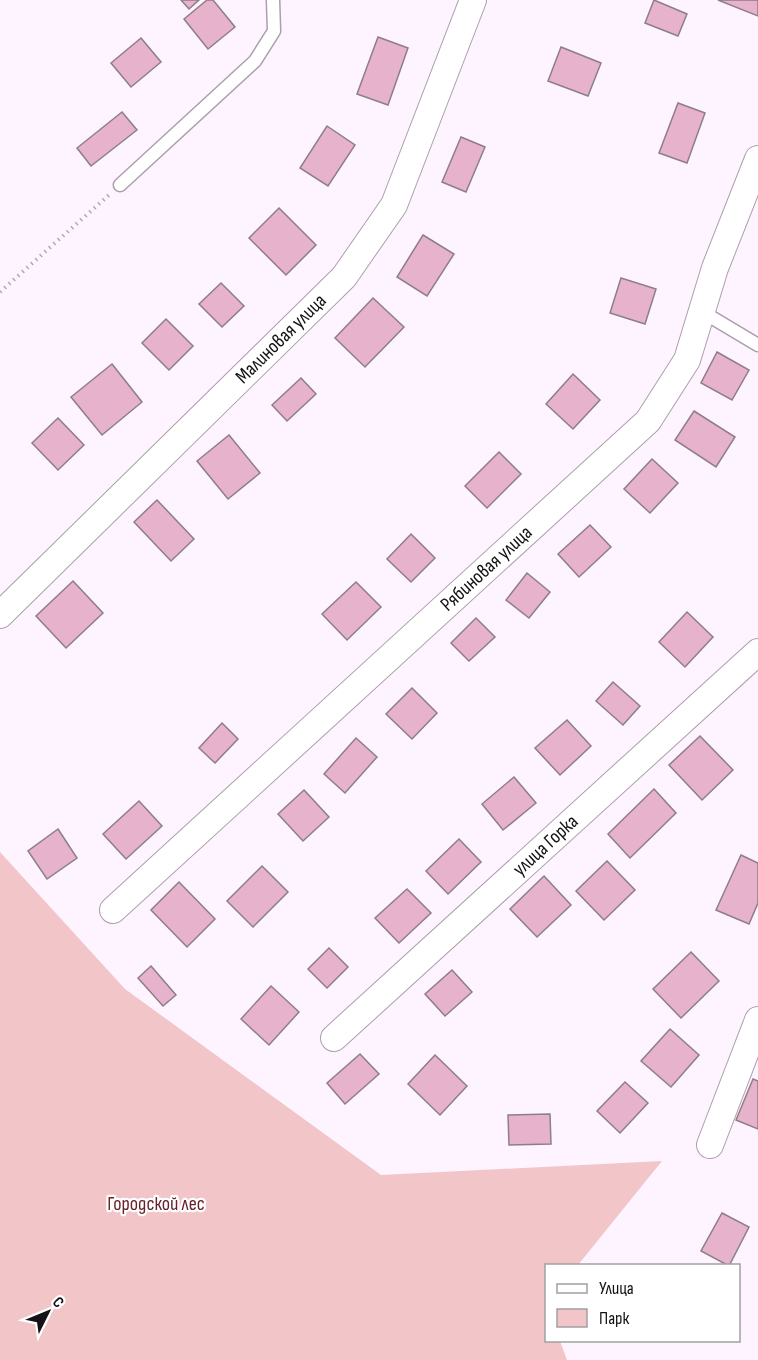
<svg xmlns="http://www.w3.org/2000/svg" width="758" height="1360" font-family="'Sofia Sans Condensed',sans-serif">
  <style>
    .green { fill: #f2c6c8 }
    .building { fill: #e7b2cb; stroke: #8e7e85; stroke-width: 1.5 }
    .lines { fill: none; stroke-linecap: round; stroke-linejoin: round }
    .lane-casing { stroke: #ab9fac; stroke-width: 15 }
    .street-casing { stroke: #ab9fac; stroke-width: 28 }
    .path { stroke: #b2aab3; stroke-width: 4; stroke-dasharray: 1.5 4.5; stroke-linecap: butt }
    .lane { stroke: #fff; stroke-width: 12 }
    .street { stroke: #fff; stroke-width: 26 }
    .labels { text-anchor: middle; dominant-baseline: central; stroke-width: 4.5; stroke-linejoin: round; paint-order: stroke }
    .street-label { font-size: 20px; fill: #151116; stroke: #fff }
    .park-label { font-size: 20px; fill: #67222b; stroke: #fff }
  </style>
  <rect width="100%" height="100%" fill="#fef4ff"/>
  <polygon class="green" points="0,852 125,989 381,1175 662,1161 578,1265 546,1266 546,1340 560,1341 567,1360 0,1360"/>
  <g class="building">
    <polygon points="181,0 199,0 189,9"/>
    <polygon points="207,0 213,0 235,27 208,49 184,19"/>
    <polygon points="654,0 687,14 678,36 645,23"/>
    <polygon points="718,0 758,0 758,16"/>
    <polygon points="378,37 408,48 388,105 357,94"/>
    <polygon points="141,38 161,62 131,87 111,63"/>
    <polygon points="561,47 601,63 588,96 548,81"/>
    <polygon points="678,103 705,113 687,163 659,153"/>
    <polygon points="122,112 137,130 91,166 77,148"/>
    <polygon points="327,126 355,145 328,186 300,168"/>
    <polygon points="461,137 485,147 466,192 442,182"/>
    <polygon points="279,208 316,245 286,275 249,238"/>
    <polygon points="423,235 454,254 427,296 397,277"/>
    <polygon points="621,278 656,289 645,324 610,313"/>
    <polygon points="221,283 244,306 222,327 199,304"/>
    <polygon points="373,298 404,327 365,367 335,338"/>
    <polygon points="166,319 193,346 169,370 142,343"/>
    <polygon points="717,352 749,370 732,400 701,383"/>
    <polygon points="112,364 142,402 102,435 71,397"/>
    <polygon points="573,374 600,400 573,429 546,404"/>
    <polygon points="301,378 316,394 287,421 272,405"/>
    <polygon points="694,411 735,437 716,467 675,440"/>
    <polygon points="58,418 84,445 58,470 32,443"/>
    <polygon points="229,435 260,473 228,499 197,461"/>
    <polygon points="499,452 521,474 487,508 465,486"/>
    <polygon points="652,459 678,483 650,513 624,489"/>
    <polygon points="157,500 194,539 171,561 134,522"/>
    <polygon points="590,525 611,547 579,577 558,554"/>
    <polygon points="411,534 435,558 411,582 387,559"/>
    <polygon points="527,573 550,592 529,618 506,600"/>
    <polygon points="73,581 103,613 66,648 36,616"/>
    <polygon points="356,582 381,607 347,640 322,614"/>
    <polygon points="687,612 713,637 685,667 659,642"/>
    <polygon points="476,618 495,637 469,661 451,643"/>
    <polygon points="613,682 640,706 623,725 596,701"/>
    <polygon points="412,688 437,713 412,739 386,714"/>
    <polygon points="567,720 591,746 560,775 535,748"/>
    <polygon points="222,723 238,739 215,763 199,748"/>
    <polygon points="700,736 733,770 702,800 669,765"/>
    <polygon points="356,738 377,757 345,793 324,774"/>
    <polygon points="514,777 536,803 503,830 482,804"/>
    <polygon points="654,789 676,813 630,858 608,834"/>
    <polygon points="304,790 329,817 303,841 278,814"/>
    <polygon points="139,801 162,826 126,859 103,834"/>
    <polygon points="58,829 77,858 47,879 28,851"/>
    <polygon points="459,839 481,862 448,894 426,871"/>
    <polygon points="741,855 758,863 758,903 749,924 716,910"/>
    <polygon points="607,861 635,890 604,920 576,891"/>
    <polygon points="262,866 288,892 253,927 227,901"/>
    <polygon points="544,876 571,905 537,937 510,909"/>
    <polygon points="179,882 215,919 187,947 151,910"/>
    <polygon points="407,889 431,913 399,943 375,918"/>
    <polygon points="329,948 348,967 327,988 308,969"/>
    <polygon points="691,952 719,981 681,1018 653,989"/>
    <polygon points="151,966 176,995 163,1006 138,978"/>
    <polygon points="452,970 472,992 445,1016 425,994"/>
    <polygon points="271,986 299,1012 269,1045 241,1019"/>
    <polygon points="670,1029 699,1055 671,1087 641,1061"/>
    <polygon points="360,1054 379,1074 345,1104 327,1083"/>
    <polygon points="435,1055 467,1086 440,1115 408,1084"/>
    <polygon points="753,1079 758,1081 758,1129 736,1120"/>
    <polygon points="625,1082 648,1103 620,1133 597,1111"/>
    <polygon points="550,1114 551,1144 509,1145 508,1115"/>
    <polygon points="722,1213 749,1227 729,1266 701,1251"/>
  </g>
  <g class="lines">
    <defs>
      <g id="lane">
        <polyline points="120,185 255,61 274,31 273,0"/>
        <polyline points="701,311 758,345"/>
      </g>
      <g id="street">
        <path id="s1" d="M0,615L344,277L394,205L473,0"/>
        <path id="s2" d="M113,910L648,421L687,360L715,268L758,159"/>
        <path id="s3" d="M334,1038L758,652"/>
        <polyline points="710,1145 758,1020"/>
      </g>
    </defs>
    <use href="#lane" class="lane-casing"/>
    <use href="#street" class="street-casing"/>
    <polyline class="path" points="0,292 110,194"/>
    <use href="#lane" class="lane"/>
    <use href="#street" class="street"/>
  </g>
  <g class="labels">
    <g class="street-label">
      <text stroke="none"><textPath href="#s1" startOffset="394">Малиновая улица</textPath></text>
      <text stroke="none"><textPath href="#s2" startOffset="506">Рябиновая улица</textPath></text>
      <text stroke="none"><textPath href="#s3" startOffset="286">улица Горка</textPath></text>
    </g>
    <g class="park-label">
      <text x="156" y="1204">Городской лес</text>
    </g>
  </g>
  <rect x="545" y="1264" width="195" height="78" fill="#ffffff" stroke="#a1a0a2" stroke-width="1.5"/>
  <rect x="557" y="1284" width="30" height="9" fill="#ffffff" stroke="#a1a0a2" stroke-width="1.5"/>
  <text x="599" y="1294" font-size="18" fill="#151116">Улица</text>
  <rect x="557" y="1309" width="30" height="18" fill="#f2c6c8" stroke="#a1a0a2" stroke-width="1.5"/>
  <text x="599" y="1324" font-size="18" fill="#151116">Парк</text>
  <g transform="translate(48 1312) rotate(47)" stroke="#ffffff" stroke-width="4.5" paint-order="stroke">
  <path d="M0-4.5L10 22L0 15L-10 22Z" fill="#151116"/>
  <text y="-9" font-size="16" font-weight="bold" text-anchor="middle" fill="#151116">С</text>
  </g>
</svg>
